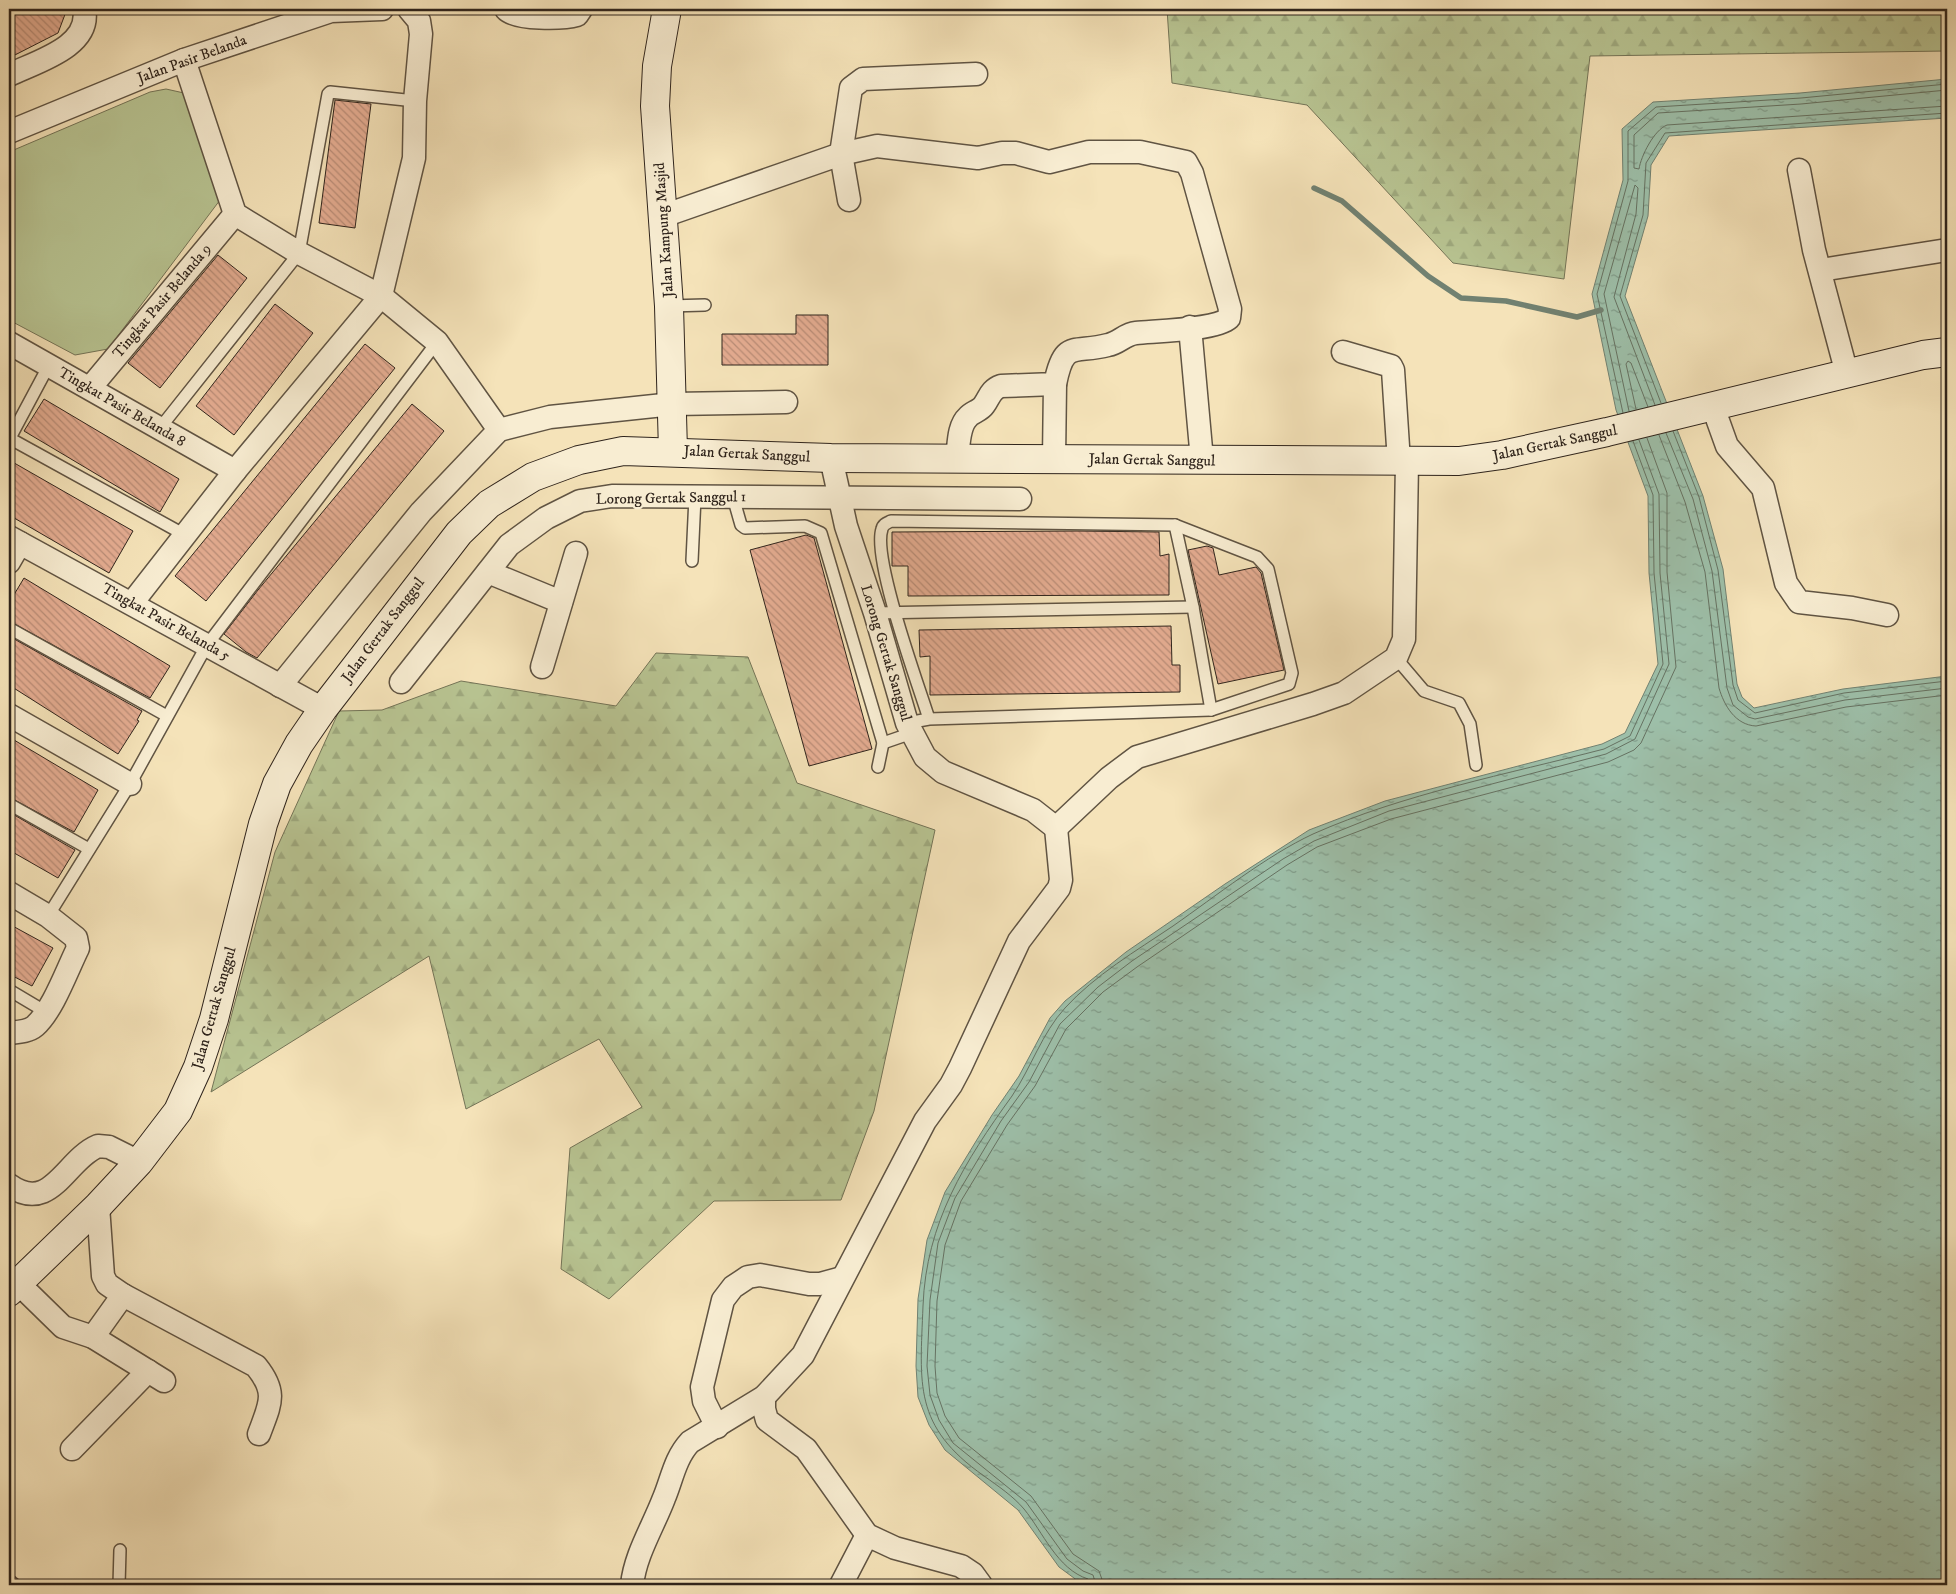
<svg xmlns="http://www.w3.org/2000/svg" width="1956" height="1594" font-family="'IM FELL DW Pica',serif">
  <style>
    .forest { fill: url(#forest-firs); stroke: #747457 }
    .park { fill: #b8c492; stroke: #747457 }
    .water { fill: url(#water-ripples); stroke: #718171 }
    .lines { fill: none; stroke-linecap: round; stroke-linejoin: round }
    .shore { stroke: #667262; stroke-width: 1 }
    .stream { stroke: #718171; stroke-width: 5.5 }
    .building { fill: url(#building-back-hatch); stroke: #2f241c }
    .lane-casing { stroke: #605443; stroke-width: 14 }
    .street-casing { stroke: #605443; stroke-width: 25 }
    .secondary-casing { stroke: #2f241c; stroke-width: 30 }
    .lane { stroke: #f8edd2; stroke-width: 11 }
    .street { stroke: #f8edd2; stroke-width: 22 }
    .secondary { stroke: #f8edd2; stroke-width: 28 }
    .labels { text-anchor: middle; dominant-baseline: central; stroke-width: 4.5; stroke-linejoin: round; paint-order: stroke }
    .street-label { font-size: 15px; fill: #2f241c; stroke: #f8edd2 }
  </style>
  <defs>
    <pattern id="forest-firs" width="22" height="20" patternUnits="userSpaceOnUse" patternTransform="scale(1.25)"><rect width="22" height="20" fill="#b8c492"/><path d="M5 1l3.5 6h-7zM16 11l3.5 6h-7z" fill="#9ea87d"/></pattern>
    <pattern id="water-ripples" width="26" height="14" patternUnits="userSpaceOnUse" patternTransform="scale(1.25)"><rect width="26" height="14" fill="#9dbfa9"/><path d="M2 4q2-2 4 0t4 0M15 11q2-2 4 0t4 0" fill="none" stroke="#809b89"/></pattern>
    <pattern id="building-back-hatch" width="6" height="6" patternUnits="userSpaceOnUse" patternTransform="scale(1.25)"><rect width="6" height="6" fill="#e4ac91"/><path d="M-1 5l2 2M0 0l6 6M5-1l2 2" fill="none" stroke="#b98c76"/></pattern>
  </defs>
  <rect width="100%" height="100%" fill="#f5e3b9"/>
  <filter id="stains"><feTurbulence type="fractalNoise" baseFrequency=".004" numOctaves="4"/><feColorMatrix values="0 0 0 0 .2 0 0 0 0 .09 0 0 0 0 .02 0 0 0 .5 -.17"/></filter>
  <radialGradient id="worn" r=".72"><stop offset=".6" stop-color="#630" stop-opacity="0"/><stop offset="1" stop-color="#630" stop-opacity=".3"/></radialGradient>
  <g class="forest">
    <polygon points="1167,9 1947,9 1947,51 1590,56 1564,279 1453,263 1307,105 1172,83"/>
    <polygon points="656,653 748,657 797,783 935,830 874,1111 841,1200 714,1201 609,1299 561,1269 570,1148 642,1107 599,1039 466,1109 429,956 211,1092 275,852 339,711 382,710 461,681 616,706"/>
  </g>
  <polygon class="park" points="166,89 184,93 220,200 108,349 75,355 9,320 9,152 150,92"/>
  <polygon class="water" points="1947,79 1947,118 1669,136 1651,165 1648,216 1625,296 1703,496 1723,569 1737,684 1742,697 1754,708 1843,689 1947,676 1947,1585 1096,1585 1078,1581 1059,1567 1018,1510 945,1450 929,1425 918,1397 916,1366 918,1299 927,1240 945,1192 992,1115 1019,1076 1050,1018 1065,1001 1126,952 1225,884 1309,830 1385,801 1602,744 1625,733 1658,664 1649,573 1648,496 1616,410 1592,294 1623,180 1622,129 1653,102 1800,93"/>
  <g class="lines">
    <g class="shore">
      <path d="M1947,90L1801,104L1658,113L1634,135V168L1639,169C1641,156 1654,130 1667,125L1947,106"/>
      <polyline points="1661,403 1620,296 1643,215 1646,163 1665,133 1947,113"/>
      <polyline points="1636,409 1626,364 1628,361 1631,363 1648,407"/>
      <polyline points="1629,411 1604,294 1635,185 1638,188 1636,214 1614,297 1655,405"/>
      <polyline points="1623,413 1597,294 1628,181 1628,131 1656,107 1801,98 1947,84"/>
      <polyline points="1673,431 1699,497 1718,570 1733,685 1738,700 1755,713 1844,693 1947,681"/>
      <polyline points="1666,433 1693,499 1712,571 1727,688 1733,705 1748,717 1755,719 1845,700 1947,688"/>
      <path d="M1659,435L1685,502L1705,572L1719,688C1724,705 1735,725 1756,726L1846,707L1947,695"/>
      <path d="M1090,1585L1088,1579C1057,1569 1043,1532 1024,1509C1013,1496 998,1486 984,1476C913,1426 920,1385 923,1306C926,1223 965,1161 1012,1096C1031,1068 1042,1033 1065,1008C1095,975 1136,951 1173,926C1216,896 1266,856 1313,834C1403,794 1508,774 1604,749L1630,736L1663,664L1654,573L1653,495L1633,441"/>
      <polyline points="1096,1585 1093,1575 1083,1571 1067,1559 1026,1502 953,1443 939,1420 930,1395 927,1366 930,1300 938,1243 955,1198 1001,1121 1029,1082 1060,1024 1098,987 1132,961 1283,859 1314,841 1389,811 1606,754 1635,739 1669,664 1660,573 1659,494 1639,440"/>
      <polyline points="1104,1585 1099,1571 1073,1554 1031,1496 959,1438 945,1416 937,1393 935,1366 937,1301 945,1245 961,1201 1007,1125 1035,1086 1066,1029 1103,992 1137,967 1287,865 1317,847 1391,819 1608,762 1634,750 1641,743 1676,667 1667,572 1667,493 1647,438"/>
    </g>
    <polyline class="stream" points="1314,188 1342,201 1428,276 1461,298 1506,301 1577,317 1601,310"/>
  </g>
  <g class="building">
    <polygon points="9,9 67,9 58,33 9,58"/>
    <polygon points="335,100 371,104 355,228 319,223"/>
    <polygon points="218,255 247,278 160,388 128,363"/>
    <polygon points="275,304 313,333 234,435 196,406"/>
    <polygon points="796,315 828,315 828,365 722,365 722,334 796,334"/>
    <polygon points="365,344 395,368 206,601 175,576"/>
    <polygon points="44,399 179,479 160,512 24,431"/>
    <polygon points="412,404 444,431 257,658 246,652 224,634 258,590"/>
    <polygon points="9,460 133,531 109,573 9,515"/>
    <polygon points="1078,531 1159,532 1160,556 1169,554 1169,595 908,596 908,566 892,566 892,532"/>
    <polygon points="806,535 814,538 872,749 809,766 750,550"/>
    <polygon points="1207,546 1213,548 1219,575 1256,567 1261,573 1284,670 1218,684 1188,550"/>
    <polygon points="24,578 170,666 150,698 9,621 9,603"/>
    <polygon points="1171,626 1172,665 1180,665 1180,692 930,695 930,656 920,657 919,630"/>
    <polygon points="9,636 142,711 137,720 139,721 118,754 9,685"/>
    <polygon points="9,737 98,790 74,832 9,797"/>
    <polygon points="9,812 75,850 58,878 9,850"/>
    <polygon points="9,924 53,948 32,986 9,974"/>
  </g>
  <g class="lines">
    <defs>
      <g id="lane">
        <polyline points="669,306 705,305"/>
        <polyline points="160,428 299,253 328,94 330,92 415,101"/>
        <polyline points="9,438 185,535"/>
        <polyline points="10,438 49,365"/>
        <polyline points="733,497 741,525 745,528 805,526 821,533 883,743 878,767"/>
        <polyline points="1175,525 1193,607 1211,710"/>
        <polyline points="692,561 695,497"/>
        <polyline points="875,613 1193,607"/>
        <polyline points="9,628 167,716"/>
        <polyline points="1396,658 1424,691 1459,703 1470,724 1476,765"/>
        <path d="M907,723L929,719L1211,710L1289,684L1292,673L1268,569L1257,557L1175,525L891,521C887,523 883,524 882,529C872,558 918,684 929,719"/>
        <polyline points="883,743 912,733"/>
        <polyline points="9,804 89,849"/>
        <polyline points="48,916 130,784 207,645 437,342"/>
        <polyline points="9,990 46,1012"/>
        <polyline points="9,1580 15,1585"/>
        <polyline points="119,1585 120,1550"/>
      </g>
      <g id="street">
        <path d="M506,9C515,20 563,19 577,15L581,9"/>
        <polyline points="184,60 235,214 299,253 381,296 437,342 499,430 550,417 673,404 786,402"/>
        <path d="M9,75C35,62 92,47 84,9"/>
        <polyline points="9,132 184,60 331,11 382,9"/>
        <polyline points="1799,170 1814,250 1847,374"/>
        <polyline points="849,200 841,154 851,88 863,79 976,74"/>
        <path d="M663,216L841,154L877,146L978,158L1002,153H1016L1049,162L1089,152H1140L1186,162L1192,173L1230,309L1229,318C1216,330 1155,331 1136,333C1125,334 1119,343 1108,345C1073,354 1064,339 1055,384L1001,386C990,390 990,397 984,405C980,411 972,412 968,417C958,426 959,445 957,458"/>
        <polyline points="1821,270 1947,250"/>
        <polyline points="1190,327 1202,460"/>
        <polyline points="9,343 235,471"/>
        <polyline points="1343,352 1391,366 1393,370 1399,462"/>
        <polyline points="90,388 235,214"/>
        <polyline points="1713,407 1727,446 1763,488 1786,583 1799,602 1852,608 1887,615"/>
        <polyline points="831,458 846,526 875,613 907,723 925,757 943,772 1033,810 1056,828"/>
        <polyline points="1054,459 1055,384"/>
        <polyline points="9,537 323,709"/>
        <polyline points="9,562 20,543"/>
        <polyline points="488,572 561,602"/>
        <polyline points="132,603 235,471 381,296 414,158 415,101 421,34 419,21 409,9"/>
        <polyline points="542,667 576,553"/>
        <polyline points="401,682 509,545 546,518 580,501 612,496 1020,499"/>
        <polyline points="280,686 421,512 499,430"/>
        <polyline points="9,715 130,784"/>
        <polyline points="1056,828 1109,778 1137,757 1313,704 1344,693 1396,658 1404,639 1407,462"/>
        <path d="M9,893L48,916L76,938L78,948C67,970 53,1010 35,1026C28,1032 17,1032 9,1033"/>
        <path d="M9,1185C51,1215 65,1160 98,1146L109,1147L139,1162"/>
        <polyline points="18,1283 63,1327 93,1337 164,1381"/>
        <path d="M123,1295L256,1366C278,1393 270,1404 259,1434"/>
        <polyline points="93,1337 123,1295 107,1284 103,1276 98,1206"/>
        <polyline points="764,1397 764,1409 767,1420 806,1449 867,1535 895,1548 961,1566 973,1574 981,1585"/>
        <polyline points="717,1427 704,1401 702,1387 723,1300 733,1287 748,1277 760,1275 809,1284 820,1284 842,1278"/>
        <polyline points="72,1449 148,1371"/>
        <path d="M632,1585C635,1555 653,1527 664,1498C672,1479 675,1458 690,1442L764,1397L803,1355L925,1121L951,1085L960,1068L1019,941L1059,888L1061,880L1056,828"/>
        <polyline points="841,1585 867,1535"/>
      </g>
      <g id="secondary">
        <polyline points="667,9 657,66 655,106 669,306 673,451"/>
        <polyline points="9,1292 98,1206 139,1162 178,1111 198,1067 214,1019 263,824 277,784 299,744 323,709 459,533 489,504 533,477 579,460 623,451 831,458 1459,461 1502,455 1607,432 1923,355 1947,352"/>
      </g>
    </defs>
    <use href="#lane" class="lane-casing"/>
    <use href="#street" class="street-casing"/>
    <use href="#secondary" class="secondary-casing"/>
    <use href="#lane" class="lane"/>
    <use href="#street" class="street"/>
    <use href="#secondary" class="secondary"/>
  </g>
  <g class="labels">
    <g class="street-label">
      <text transform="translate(192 59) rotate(-20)">Jalan Pasir Belanda</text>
      <text transform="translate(664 230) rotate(-94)">Jalan Kampung Masjid</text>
      <text transform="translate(162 301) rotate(-50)">Tingkat Pasir Belanda 9</text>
      <text transform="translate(122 407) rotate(30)">Tingkat Pasir Belanda 8</text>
      <text transform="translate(1555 443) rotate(-12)">Jalan Gertak Sanggul</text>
      <text transform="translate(747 454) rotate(3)">Jalan Gertak Sanggul</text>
      <text transform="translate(1152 460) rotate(1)">Jalan Gertak Sanggul</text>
      <text transform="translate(671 498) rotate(-1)">Lorong Gertak Sanggul 1</text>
      <text transform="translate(166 622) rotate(29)">Tingkat Pasir Belanda 5</text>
      <text transform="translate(383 630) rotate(-53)">Jalan Gertak Sanggul</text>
      <text transform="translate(886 653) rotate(73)">Lorong Gertak Sanggul</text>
      <text transform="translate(214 1008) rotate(-74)">Jalan Gertak Sanggul</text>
    </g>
  </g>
  <rect width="1956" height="1594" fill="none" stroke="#f5e3b9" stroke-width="30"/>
  <rect x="10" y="10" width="1936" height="1574" fill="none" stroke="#2f241c" stroke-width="2.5"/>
  <rect x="15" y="15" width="1926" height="1564" fill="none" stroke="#2f241c"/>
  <rect width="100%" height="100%" filter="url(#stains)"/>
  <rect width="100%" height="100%" fill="url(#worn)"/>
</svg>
